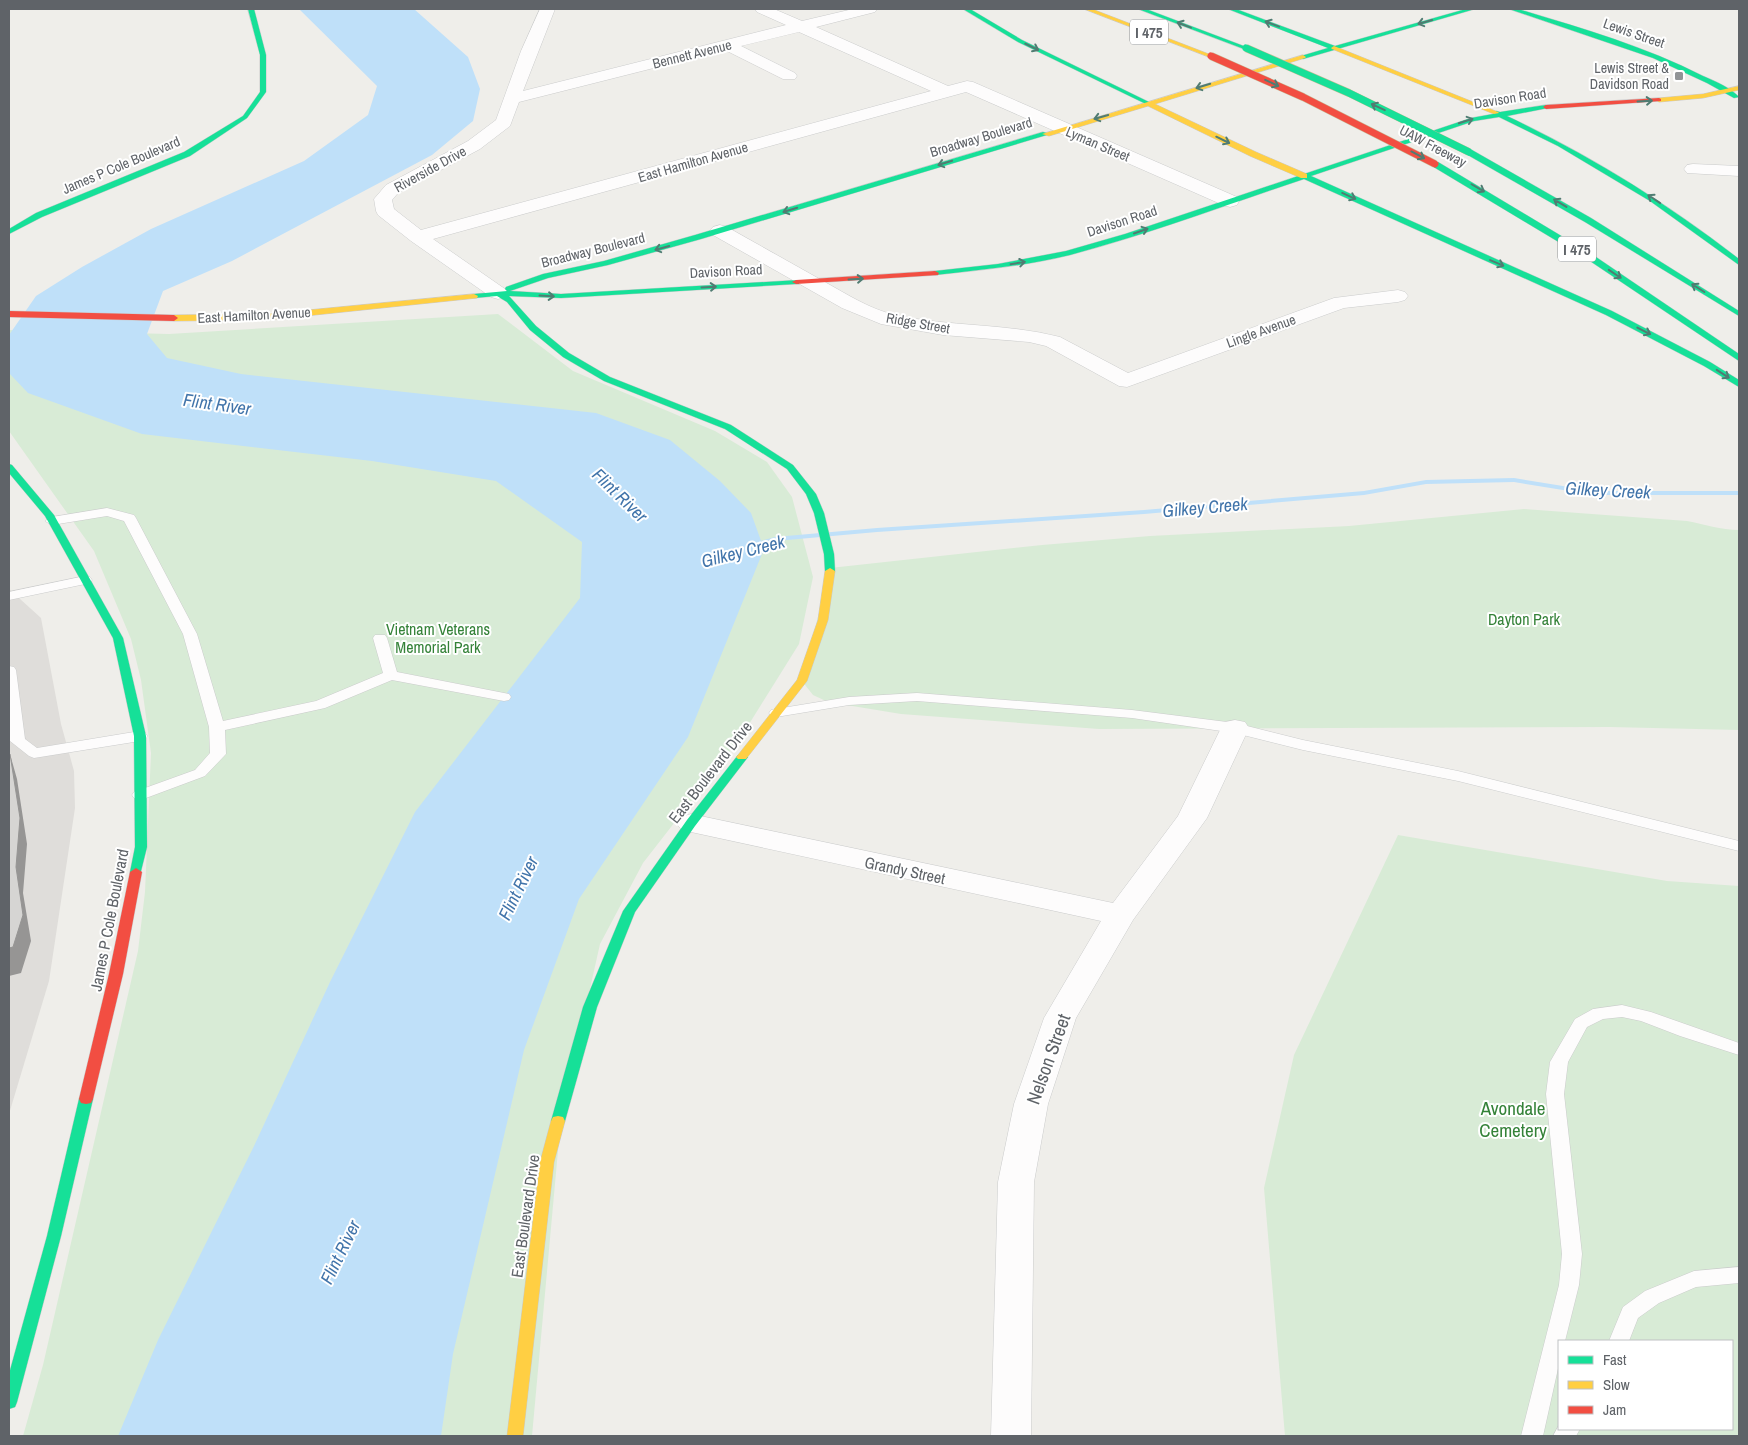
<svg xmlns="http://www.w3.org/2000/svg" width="1748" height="1445" font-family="'Archivo Narrow',sans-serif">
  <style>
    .industrial { fill: #dfddda }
    .green { fill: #d8ebd6; fill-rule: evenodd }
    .water { fill: #bfe0f9 }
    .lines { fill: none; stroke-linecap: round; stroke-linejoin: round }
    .stream { fill: #bfe0f9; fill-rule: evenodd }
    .lane-casing { stroke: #cbcccc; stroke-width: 1 }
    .street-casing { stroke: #cbcccc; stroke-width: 1 }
    .fast-casing { stroke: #cacacb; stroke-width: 1 }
    .slow-casing { stroke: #cacacb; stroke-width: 1 }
    .jam-casing { stroke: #cacacb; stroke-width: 1 }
    .lane { fill: #fdfcfc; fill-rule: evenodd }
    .street { fill: #fdfcfc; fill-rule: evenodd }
    .fast { fill: #16e098; fill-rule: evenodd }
    .slow { fill: #ffcf43; fill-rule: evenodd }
    .jam { fill: #f24e42; fill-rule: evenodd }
    .fast-bridge-casing { stroke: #c8b996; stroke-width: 8; stroke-linecap: butt }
    .jam-bridge-casing { stroke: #c8b996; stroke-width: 8; stroke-linecap: butt }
    .fast-bridge { stroke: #16e098; stroke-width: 7 }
    .jam-bridge { stroke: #f24e42; stroke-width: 7 }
    .shaded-wall { fill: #969594 }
    .building { fill: #d6d5d3; stroke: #969594 }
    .oneway { stroke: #507c72 }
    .poi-dot { fill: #919496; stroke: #fff; stroke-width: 2 }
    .labels { text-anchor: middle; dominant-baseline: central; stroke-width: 4; stroke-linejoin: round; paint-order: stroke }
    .far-street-label { font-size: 14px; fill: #5f6368; stroke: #fff }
    .far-poi-label { font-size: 14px; fill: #5f6368; stroke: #fff; text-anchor: end }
    .shield { fill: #fff; stroke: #8f9295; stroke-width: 1 }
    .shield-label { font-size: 15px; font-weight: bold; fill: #5f6368 }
    .park-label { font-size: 16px; fill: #348238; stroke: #fff }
    .street-label { font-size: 16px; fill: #5f6368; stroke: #fff }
    .water-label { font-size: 18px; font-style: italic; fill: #4174aa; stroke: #fff }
    .near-street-label { font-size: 19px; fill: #5f6368; stroke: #fff }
    .near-park-label { font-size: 19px; fill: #348238; stroke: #fff }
  </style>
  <rect width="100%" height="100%" fill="#efeeea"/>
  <polygon class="industrial" points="9,589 41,618 61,724 74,771 75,808 49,981 9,1114"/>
  <g class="green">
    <polygon points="498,314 573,371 715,431 767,462 792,497 813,577 799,644 741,737 643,863 600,944 561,1118 532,1436 23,1436 43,1365 138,951 145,892 151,753 141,680 131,639 94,551 9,431 9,330 169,334"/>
    <path d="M1524,509L1687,521C1704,524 1721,530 1739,530V730L1610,727L1099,729L901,714L828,702L813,695L802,681L830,568L1042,545L1150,536L1349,526Z"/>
    <path d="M1398,835L1667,881L1739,886V1436H1285L1264,1188L1294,1055ZM1559,1341H1732V1429H1559Z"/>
  </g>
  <polygon class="water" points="299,9 414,9 468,57 480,89 473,121 432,155 232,261 163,291 147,334 167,358 241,374 596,413 670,440 720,481 751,513 764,549 688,737 579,899 524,1050 453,1354 441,1436 118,1436 158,1340 254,1146 330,982 415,812 580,598 582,542 496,481 372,461 142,434 28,393 9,373 9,335 36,296 82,267 151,229 304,161 368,115 377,86"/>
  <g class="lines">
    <polygon class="stream" points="1514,478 1594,491 1739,491 1739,495 1594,495 1514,482 1426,484 1364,495 1144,514 877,532 776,541 752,548 748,546 749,544 775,537 877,528 1144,510 1364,491 1426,480"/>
    <defs>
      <g id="lane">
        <polygon points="107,508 134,515 136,518 197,634 223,721 316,701 383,673 373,638 375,635 385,635 387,638 397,672 504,693 509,694 511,697 509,700 504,701 392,680 325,708 225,730 226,754 205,776 146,798 134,798 132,795 134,792 195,770 210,753 209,727 183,634 124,521 107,516 52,525 45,521 52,517"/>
        <polygon points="85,576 90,577 92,580 90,583 9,600 9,592"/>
        <polygon points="9,666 14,667 16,670 25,739 37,748 140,731 145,733 148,736 145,739 140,741 34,758 29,756 10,741"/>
        <polygon points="917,693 1132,710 1235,723 1303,740 1458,771 1739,841 1739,851 1458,781 1303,750 1235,733 1132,718 917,701 849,705 776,717 771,716 769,713 771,710 776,709 849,697"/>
        <polygon points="1622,1005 1651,1012 1739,1043 1739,1055 1680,1036 1641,1021 1622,1017 1603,1019 1587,1027 1568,1062 1564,1094 1582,1254 1579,1285 1565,1341 1559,1341 1559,1364 1543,1436 1521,1436 1559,1285 1562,1254 1546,1094 1550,1062 1575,1019 1593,1009"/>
        <polygon points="1739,1267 1739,1283 1696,1287 1659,1303 1638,1318 1629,1341 1609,1341 1623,1307 1645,1291 1694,1271"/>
        <polygon points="1559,1425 1559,1429 1580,1429 1576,1436 1553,1436"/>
      </g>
      <g id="street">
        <path d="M540,9H555L523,91L786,25L757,12L755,9H774L802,21L853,9H877L875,12L816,27L948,86L967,81L973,82L1237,197L1239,201L1237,205L1230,207L1223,205L966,92L433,239L505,289L508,293L505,297L498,299L491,297L411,241L378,215L376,211L374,199L386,185L468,141L496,120L521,51ZM799,32L931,91L421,230L394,209L392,200L398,193L480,149L510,126L519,102L725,50L783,79H795L797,76L795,73L741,46Z"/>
        <polygon points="1693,164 1739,166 1739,176 1687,173 1684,169 1687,165"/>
        <path d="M720,225L727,227C759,245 791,263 823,281C845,293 869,309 895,315C949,327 1006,323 1060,337L1128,373L1334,298L1398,290L1405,292L1408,296L1405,300L1398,302L1344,308L1127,387L1119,386L1046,346L1029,342L943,335L881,324L842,308L713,235L710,231L713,227Z"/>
        <polygon points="1235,720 1245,722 1249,728 1207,818 1133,920 1076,1018 1048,1104 1034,1182 1031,1436 991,1436 998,1182 1014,1104 1044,1018 1101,921 691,832 681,829 676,823 681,817 691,814 1113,903 1178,816 1221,728 1225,722"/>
      </g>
      <g id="fast">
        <polygon points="248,9 254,9 266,55 266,92 247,118 190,156 42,217 9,234 9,229 36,213 184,152 243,116 260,92 260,55"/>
        <polygon points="963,9 970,9 1022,40 1151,103 1146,104 1018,42"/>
        <polygon points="1138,9 1146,9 1249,48 1244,49"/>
        <polygon points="1228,9 1236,9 1335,46 1466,9 1475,9 1303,59 1300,57 1301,56 1328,48"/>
        <path d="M1509,9H1518C1581,28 1644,46 1703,76C1715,81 1731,88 1739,97L1734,98L1707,83L1653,58Z"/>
        <path d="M1546,105L1549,107L1548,108L1507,116C1590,155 1667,203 1739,259V265L1650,201L1558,146L1499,117L1474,121L1311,176L1612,311L1710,362L1739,380V387L1704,366L1606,315L1304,179C1226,205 1149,234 1070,255C1026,266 980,270 935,275L931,273L935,271L998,264L1066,251L1125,234L1471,118L1493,114L1496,111L1500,112Z"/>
        <polygon points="1043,132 1050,134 701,239 608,265 548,278 510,291 561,294 799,280 799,284 796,284 561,298 509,296 536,326 569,353 610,377 731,425 793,465 816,494 824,513 834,554 835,571 834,573 830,574 825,571 824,554 814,513 806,494 787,469 725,429 604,381 563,357 530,330 507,302 497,296 474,298 470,296 474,294 507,291 505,289 506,287 543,274 604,261 695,235"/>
        <polygon points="1466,150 1472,150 1591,218 1739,311 1739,316 1585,222 1466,154"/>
        <polygon points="1432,162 1438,162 1593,255 1739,354 1739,361 1587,259 1432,166"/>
        <polygon points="9,464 12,465 54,515 123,638 146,736 147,847 140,875 132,875 130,872 135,847 134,736 113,638 45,516 9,473"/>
        <polygon points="742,754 748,757 695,826 635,912 597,1007 565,1121 563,1125 558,1126 553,1125 551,1121 583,1007 623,911 687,820 738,755"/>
        <polygon points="86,1094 91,1095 93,1099 61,1236 17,1402 15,1407 9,1409 9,1374 47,1236 79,1099 81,1095"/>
      </g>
      <g id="slow">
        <polygon points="1084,9 1092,9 1214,56 1209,57"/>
        <polygon points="1334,46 1498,112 1499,113 1494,114 1332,49 1331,48"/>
        <polygon points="1303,55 1306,57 1305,58 1155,104 1256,152 1307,174 1307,178 1301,178 1250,156 1148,106 1049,136 1042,134"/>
        <polygon points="1739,86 1739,90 1703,98 1659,102 1656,100 1659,98 1703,94"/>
        <polygon points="474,294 478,296 477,298 267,320 174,321 170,318 174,315 267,314"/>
        <polygon points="830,568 835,571 828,620 807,681 746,759 738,759 736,757 738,755 797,680 818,620 825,571"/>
        <polygon points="558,1116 563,1117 565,1121 554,1162 523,1436 507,1436 540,1162 551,1121 553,1117"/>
      </g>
      <g id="jam">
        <polygon points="1659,98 1661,99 1661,101 1546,109 1543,107 1546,105"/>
        <polygon points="935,271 939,273 938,275 796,284 792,282 796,280"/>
        <polygon points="9,311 174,315 178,318 174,321 9,317"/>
        <polygon points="136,868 142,872 123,974 93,1099 91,1103 86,1104 81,1103 79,1099 109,974 130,872"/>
      </g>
    </defs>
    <use href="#lane" class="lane-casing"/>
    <use href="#street" class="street-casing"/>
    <use href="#fast" class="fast-casing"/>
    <use href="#slow" class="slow-casing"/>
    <use href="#jam" class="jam-casing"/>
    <use href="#lane" class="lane"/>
    <use href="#street" class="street"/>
    <use href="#fast" class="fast"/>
    <use href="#slow" class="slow"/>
    <use href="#jam" class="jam"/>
    <defs>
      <polyline id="fast-bridge" points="1246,48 1349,93 1469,152"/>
      <polyline id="jam-bridge" points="1211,56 1303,97 1435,164"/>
    </defs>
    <use href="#fast-bridge" class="fast-bridge-casing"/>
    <use href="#jam-bridge" class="jam-bridge-casing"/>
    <use href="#fast-bridge" class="fast-bridge"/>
    <use href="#jam-bridge" class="jam-bridge"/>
  </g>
  <polygon class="shaded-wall" points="10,754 17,779 27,844 23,893 31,941 21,973 9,976 9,948 16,867"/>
  <polygon class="building" points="9,754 10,754 20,818 16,867 23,915 13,947 9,948"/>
  <defs><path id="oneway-shaft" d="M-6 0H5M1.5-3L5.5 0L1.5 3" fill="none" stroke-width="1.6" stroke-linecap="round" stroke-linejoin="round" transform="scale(1.25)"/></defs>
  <g class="oneway">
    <use href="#oneway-shaft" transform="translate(1425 22) rotate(164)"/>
    <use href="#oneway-shaft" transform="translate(1272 24) rotate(-159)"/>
    <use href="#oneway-shaft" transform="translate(1184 25) rotate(-159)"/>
    <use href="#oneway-shaft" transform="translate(1032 47) rotate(26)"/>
    <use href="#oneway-shaft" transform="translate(1272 83) rotate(25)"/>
    <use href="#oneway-shaft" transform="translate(1203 86) rotate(163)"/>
    <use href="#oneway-shaft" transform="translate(1645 101) rotate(-3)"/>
    <use href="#oneway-shaft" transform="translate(1378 107) rotate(-155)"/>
    <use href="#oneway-shaft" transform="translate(1101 117) rotate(164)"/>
    <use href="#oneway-shaft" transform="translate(1466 121) rotate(-18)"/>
    <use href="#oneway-shaft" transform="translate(1223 140) rotate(26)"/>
    <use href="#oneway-shaft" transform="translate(1418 155) rotate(28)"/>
    <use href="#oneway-shaft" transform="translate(945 163) rotate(163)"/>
    <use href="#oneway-shaft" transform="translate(1478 188) rotate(30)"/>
    <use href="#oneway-shaft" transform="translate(1349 196) rotate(24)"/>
    <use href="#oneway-shaft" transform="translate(1654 199) rotate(-146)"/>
    <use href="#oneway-shaft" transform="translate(1560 203) rotate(-149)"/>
    <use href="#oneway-shaft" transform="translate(790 210) rotate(163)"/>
    <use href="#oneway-shaft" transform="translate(1141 231) rotate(-19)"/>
    <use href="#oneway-shaft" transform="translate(662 248) rotate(164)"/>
    <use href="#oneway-shaft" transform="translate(1018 263) rotate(-9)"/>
    <use href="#oneway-shaft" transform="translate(1497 263) rotate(23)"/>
    <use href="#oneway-shaft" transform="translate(1615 274) rotate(34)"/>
    <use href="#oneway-shaft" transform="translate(856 279) rotate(-3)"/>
    <use href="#oneway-shaft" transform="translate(709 287) rotate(-3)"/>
    <use href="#oneway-shaft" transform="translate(1698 288) rotate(-148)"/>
    <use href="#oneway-shaft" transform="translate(547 296) rotate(3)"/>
    <use href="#oneway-shaft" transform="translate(1644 331) rotate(27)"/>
    <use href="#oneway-shaft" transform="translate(1723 374) rotate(33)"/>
  </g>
  <rect class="poi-dot" x="1674" y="71" width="10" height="10" rx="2.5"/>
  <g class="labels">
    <g class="far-street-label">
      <text transform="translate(1634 33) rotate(19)">Lewis Street</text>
      <text transform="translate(692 54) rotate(-14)">Bennett Avenue</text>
      <text transform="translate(1510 98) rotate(-9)">Davison Road</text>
      <text transform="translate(981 137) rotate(-17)">Broadway Boulevard</text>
      <text transform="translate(1098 144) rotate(23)">Lyman Street</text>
      <text transform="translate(1433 146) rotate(28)">UAW Freeway</text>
      <text transform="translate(693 162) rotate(-16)">East Hamilton Avenue</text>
      <text transform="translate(121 165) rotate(-23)">James P Cole Boulevard</text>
      <text transform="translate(430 169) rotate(-29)">Riverside Drive</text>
      <text transform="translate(1122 221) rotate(-18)">Davison Road</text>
      <text transform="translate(593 250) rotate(-14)">Broadway Boulevard</text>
      <text transform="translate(726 271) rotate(-3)">Davison Road</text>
      <text transform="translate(254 315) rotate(-3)">East Hamilton Avenue</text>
      <text transform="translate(918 323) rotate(10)">Ridge Street</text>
      <text transform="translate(1261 331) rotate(-20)">Lingle Avenue</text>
    </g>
    <g class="far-poi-label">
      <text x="1669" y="68">Lewis Street &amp;<tspan x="1669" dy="16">Davidson Road</tspan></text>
    </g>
    <g class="shield">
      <rect x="1130" y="19.5" width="38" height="25" rx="4"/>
      <rect x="1558" y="236.5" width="38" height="25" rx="4"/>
    </g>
    <g class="shield-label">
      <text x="1149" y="32">I 475</text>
      <text x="1577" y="249">I 475</text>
    </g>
    <g class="park-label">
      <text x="1524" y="619">Dayton Park</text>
      <text x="438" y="629">Vietnam Veterans<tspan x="438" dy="18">Memorial Park</tspan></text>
    </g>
    <g class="street-label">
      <text transform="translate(710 772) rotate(-52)">East Boulevard Drive</text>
      <text transform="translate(905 870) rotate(12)">Grandy Street</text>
      <text transform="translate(109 920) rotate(-79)">James P Cole Boulevard</text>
      <text transform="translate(525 1216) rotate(-82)">East Boulevard Drive</text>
    </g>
    <g class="water-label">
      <text transform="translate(217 404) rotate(8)">Flint River</text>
      <text transform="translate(1608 490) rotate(3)">Gilkey Creek</text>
      <text transform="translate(620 495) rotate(44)">Flint River</text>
      <text transform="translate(1205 507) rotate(-5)">Gilkey Creek</text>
      <text transform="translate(743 551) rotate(-14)">Gilkey Creek</text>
      <text transform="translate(518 888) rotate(-64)">Flint River</text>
      <text transform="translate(340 1252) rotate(-64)">Flint River</text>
    </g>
    <g class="near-street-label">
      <text transform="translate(1048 1059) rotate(-70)">Nelson Street</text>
    </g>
    <g class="near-park-label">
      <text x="1513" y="1108">Avondale<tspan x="1513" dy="22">Cemetery</tspan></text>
    </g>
  </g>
  <rect width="1748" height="1445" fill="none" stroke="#5f6368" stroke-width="20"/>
  <rect x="1558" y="1340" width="175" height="90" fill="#ffffff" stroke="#bfc1c3"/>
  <rect x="1568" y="1356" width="25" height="8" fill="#16e098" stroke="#bfc1c3"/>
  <text x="1603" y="1365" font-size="15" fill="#5f6368">Fast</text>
  <rect x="1568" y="1381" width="25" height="8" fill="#ffcf43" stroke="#bfc1c3"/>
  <text x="1603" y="1390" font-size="15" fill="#5f6368">Slow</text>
  <rect x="1568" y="1406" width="25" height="8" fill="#f24e42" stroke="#bfc1c3"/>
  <text x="1603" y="1415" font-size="15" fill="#5f6368">Jam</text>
</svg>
